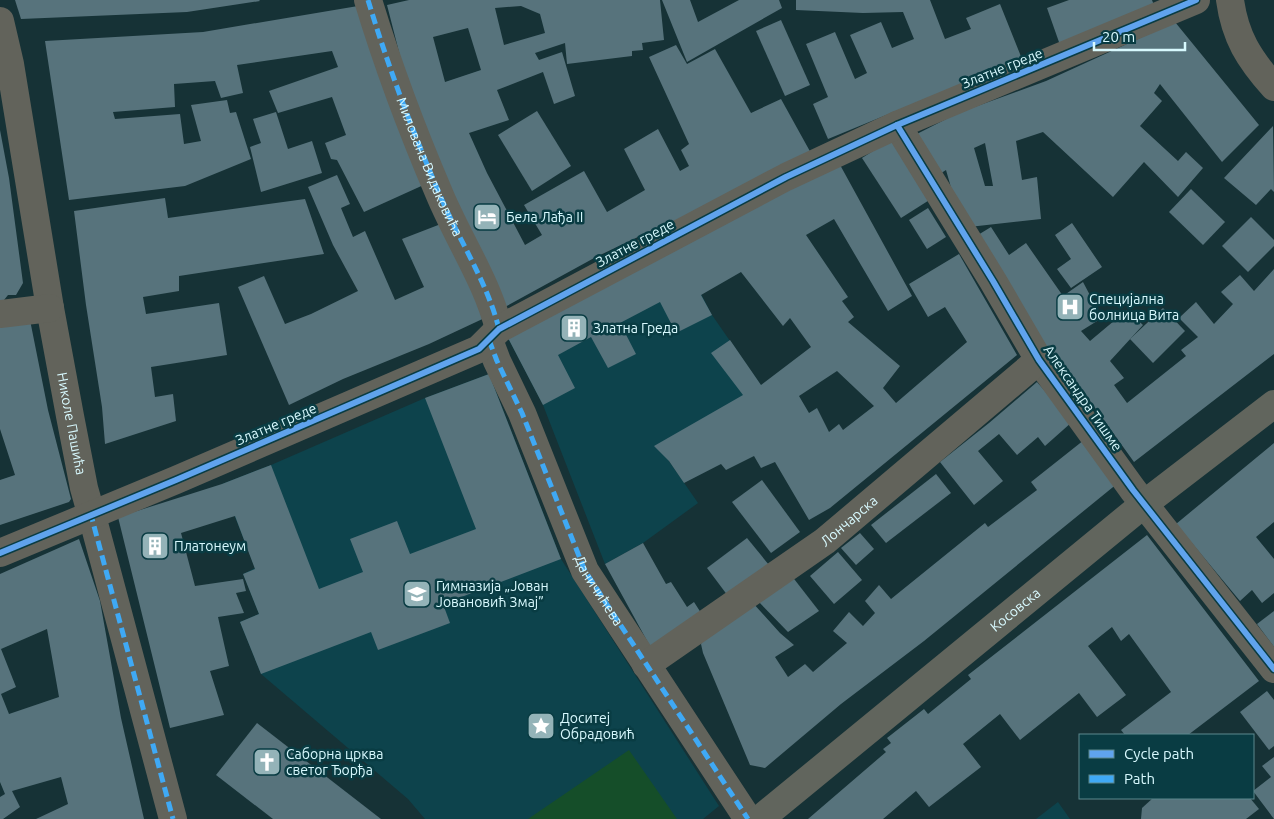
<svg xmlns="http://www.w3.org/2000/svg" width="1274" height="819" font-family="Ubuntu,sans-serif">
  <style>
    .built { fill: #0d434c }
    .green { fill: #154e29 }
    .building { fill: #57737c; fill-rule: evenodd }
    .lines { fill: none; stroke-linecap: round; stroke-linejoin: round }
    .street { stroke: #62635b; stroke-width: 28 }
    .secondary { stroke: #61655d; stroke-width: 28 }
    .quiet { stroke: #3fa9f5; stroke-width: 5; stroke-dasharray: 10 5; stroke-linecap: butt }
    .cycleway-casing { stroke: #093c43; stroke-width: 9 }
    .cycleway { stroke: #60a3ed; stroke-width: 6 }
    .labels { text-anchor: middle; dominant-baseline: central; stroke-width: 5; stroke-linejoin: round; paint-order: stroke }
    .street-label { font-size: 14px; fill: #d8f9fe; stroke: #093c43 }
    .poi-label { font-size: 14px; fill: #d8f9fe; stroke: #093c43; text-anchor: start }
  </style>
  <rect width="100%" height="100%" fill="#163236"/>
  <g class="built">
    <polygon points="678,250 712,315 773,403 669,461 698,503 643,543 605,564 543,405 508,338"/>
    <polygon points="489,374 561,559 719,806 703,819 425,819 408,799 261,674 240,622 259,614 243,574 255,568 222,484 271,465 425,398"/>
    <polygon points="1058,802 1070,819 1036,819"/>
  </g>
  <polygon class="green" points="629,750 677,819 528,819"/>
  <g class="building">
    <polygon points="15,0 259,0 260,1 187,12 21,19"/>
    <path d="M409,0H660L664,40L642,43L643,50L632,51V56L567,64L565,43L535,53L539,60L562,52L575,96L554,104L543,72L497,90L509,120L469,133L487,173L525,245L542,235L524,205L584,171L607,212L645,190L624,149L658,129L680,171L689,166L681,150L689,144L649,57L676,45L687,64L715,49L751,113L781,99L812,155L700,210L640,236L596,257L505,307L432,150L410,95L387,5ZM521,6L540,14L545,33L504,45L495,8ZM468,28L481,70L445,82L433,37Z"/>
    <polygon points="662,0 690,0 698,22 739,0 779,0 782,8 687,62"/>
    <polygon points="796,0 930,0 945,39 971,29 966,18 1000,4 1022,59 828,139 813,104 828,97 806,44 835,32 855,79 867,73 850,35 881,22 892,48 914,39 903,12 863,13 796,10"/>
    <polygon points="1069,0 1152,0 1155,8 1060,45 1047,8"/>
    <polygon points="358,6 428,183 364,212 337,160 331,159 325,143 346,135 332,97 278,113 269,91 338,67 332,51 237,65 243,93 221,98 215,81 174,84 175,107 113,112 115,119 180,114 184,144 201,141 191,105 227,100 230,113 236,112 251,159 185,186 69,200 45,41 203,32"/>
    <polygon points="781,20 810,85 785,96 756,31"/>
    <path d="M1175,22L1259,125L1222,162L1160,84L1154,93L1162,101L1140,126L1178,161L1186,152L1203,168L1178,197L1144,162L1113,197L1043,132L1016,141L1022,180L1037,177L1041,219L969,227L952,191L946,170L935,177L911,137L958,113L1046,81ZM985,143L993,186H985L974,148Z"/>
    <polygon points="537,111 571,166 532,191 498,135"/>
    <polygon points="276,112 288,149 312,141 322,173 261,192 250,147 261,143 253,119"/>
    <polygon points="1273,126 1274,192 1271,189 1256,205 1224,178"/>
    <polygon points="0,130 9,178 23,283 16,295 8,295 0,305"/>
    <polygon points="892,139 931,199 901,218 862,158"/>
    <path d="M839,163L912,296L888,311L834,219L806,235L848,297L842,301L854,317L848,322L900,366L883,388L896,403L967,342L945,307L928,317L909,284L959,254L1017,355L830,508L809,520L775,462L761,468L754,456L726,470L721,464L684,483L669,461L654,446L743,395L711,353L730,340L761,385L811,347L790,318L783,326L741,272L701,295L712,315L676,333L660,302L620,323L636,354L608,368L591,337L558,355L575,388L543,405L508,338ZM837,371L874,406L843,430L839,424L829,432L817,408L809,413L799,396Z"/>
    <polygon points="337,175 350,204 341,208 353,237 365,231 395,300 424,287 402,239 446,222 491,315 429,344 343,379 289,405 238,287 264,276 285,324 311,314 358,291 333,245 308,187"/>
    <polygon points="1191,189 1225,222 1203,245 1169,212"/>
    <polygon points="165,198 168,218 305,199 324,254 179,276 179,291 143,297 146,314 219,303 227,355 151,367 155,397 173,394 176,421 105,444 102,407 86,305 74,211"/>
    <polygon points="928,208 946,237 927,249 909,220"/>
    <polygon points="1251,217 1274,240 1274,246 1248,272 1222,246"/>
    <polygon points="1072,223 1102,267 1071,288 1057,269 1071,259 1055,235"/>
    <polygon points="991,227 1009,255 1026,243 1063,296 1083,282 1102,318 1081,331 1090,341 1127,310 1143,325 1110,361 1124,378 1114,385 1127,403 1186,356 1181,350 1198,337 1179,318 1196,302 1214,324 1233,304 1221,292 1240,275 1254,291 1274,269 1274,354 1134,462 1080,387 1073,392 973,238"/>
    <polygon points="1163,308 1185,331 1153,363 1130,339"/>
    <polygon points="30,320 48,410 71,499 69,502 0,525 0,480 15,475 0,429 0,323"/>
    <polygon points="489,374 561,559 443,604 450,623 378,650 371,632 261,674 240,622 259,614 243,574 255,569 235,516 181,533 195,586 243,579 246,591 236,593 244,613 218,617 229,666 210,671 224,715 170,728 118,517 222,484 271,465 319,589 363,572 350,539 397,521 410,554 476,529 425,398"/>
    <polygon points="1037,382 1072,422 1045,446 1038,437 1017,455 999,434 978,451 1003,481 974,505 940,462 989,423"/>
    <polygon points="1084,440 1118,483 924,641 841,704 765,768 750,765 703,653 701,644 705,635 752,602 780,633 794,645 775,657 788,677 805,664 813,672 847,643 833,631 849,612 863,626 875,613 865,601 879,585 891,599 985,523 988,527 1037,490 1031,482"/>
    <polygon points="1274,443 1274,522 1256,537 1274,559 1274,593 1262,603 1252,590 1240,601 1176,524"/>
    <polygon points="936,474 951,493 886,543 871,525"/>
    <polygon points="762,480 800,532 771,553 732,502"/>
    <polygon points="860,533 874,549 856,565 841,548"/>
    <polygon points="1147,535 1259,681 1188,735 1125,735 1121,730 1171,692 1129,634 1121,641 1112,627 1088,646 1126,695 1097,717 1079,693 1020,740 1000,714 963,744 981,767 929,807 916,791 883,819 808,819 886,752 883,749 891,743 887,738 924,709 928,714 971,679 968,675"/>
    <polygon points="747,538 769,565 728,596 707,568"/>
    <path d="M79,539L100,601L121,718L144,819H36L68,804L61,777L12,791L20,807L3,819H0V797L5,794L0,782V574ZM47,629L59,697L9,714L1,694L16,687L1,649Z"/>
    <polygon points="643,543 666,584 671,582 687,607 694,602 703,616 651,648 605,564"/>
    <polygon points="838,552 862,580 834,604 810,576"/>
    <polygon points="791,575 819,611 788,632 756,599"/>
    <polygon points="1274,611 1274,647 1257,624"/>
    <polygon points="1267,691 1274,700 1274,746 1269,750 1240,712"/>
    <polygon points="257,723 381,819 273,819 216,775"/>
    <polygon points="1274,757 1274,819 1253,791 1271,777 1262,766"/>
    <polygon points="1153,798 1250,798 1259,809 1246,819 1141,819 1142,808"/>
  </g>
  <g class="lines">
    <g class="street">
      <path id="s1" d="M368,0C388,66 412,130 439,193C458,239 487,281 499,329"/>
      <path d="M1230,0C1235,37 1249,59 1274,87"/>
      <path id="s2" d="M0,21L10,64L50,308L70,416L84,488L95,527L173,819"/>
      <polyline points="897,125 993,281 1039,360 1133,490 1274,669"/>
      <polyline points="0,314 50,308"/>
      <path id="s3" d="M489,340L497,361L522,413L585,571L748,819"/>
      <polyline points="0,553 176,480 479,349 499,329 786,177 897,125 1196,0"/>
      <path id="s4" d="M646,665L825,541L1039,360"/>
    </g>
    <path class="secondary" id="s5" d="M760,819L1144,504L1274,404"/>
    <g class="quiet">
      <path d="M368,0C388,66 412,130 439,193C458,239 487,281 499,329"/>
      <polyline points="489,340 497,361 522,413 585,571 748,819"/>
      <polyline points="94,514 91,515 173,819"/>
    </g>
    <defs>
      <g id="cycleway">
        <polyline points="897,125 993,281 1039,360 1133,490 1274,669"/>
        <polyline points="0,553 176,480 479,349 499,329 786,177 897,125 1196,0"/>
      </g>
    </defs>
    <use href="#cycleway" class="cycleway-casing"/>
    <use href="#cycleway" class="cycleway"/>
  </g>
  <defs>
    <symbol id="hotel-square" viewBox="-11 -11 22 22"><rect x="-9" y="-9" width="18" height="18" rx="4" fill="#94b3b8" stroke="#093c43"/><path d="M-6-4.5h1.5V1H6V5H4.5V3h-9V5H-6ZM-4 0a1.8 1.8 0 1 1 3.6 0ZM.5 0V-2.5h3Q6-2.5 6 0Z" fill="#fff"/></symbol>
    <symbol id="hospital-square" viewBox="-11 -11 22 22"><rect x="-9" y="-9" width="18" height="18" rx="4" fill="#94b3b8" stroke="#093c43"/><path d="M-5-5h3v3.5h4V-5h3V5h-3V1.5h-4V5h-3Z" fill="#fff"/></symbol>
    <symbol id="building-square" viewBox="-11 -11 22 22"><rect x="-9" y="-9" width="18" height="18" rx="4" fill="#94b3b8" stroke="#093c43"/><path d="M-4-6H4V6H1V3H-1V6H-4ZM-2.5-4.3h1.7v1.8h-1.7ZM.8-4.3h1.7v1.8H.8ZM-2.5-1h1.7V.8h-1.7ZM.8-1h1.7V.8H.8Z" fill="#fff"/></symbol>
    <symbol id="school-square" viewBox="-11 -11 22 22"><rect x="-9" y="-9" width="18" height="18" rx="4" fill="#94b3b8" stroke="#093c43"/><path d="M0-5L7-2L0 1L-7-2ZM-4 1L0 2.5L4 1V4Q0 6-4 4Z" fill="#fff"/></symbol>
    <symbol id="sight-square" viewBox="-11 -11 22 22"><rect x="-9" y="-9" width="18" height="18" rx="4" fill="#94b3b8" stroke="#093c43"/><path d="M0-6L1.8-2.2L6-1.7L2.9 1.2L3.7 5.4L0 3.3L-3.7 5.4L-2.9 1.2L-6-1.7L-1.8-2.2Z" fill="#fff"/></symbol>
    <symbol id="church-square" viewBox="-11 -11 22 22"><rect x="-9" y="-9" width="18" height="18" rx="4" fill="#94b3b8" stroke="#093c43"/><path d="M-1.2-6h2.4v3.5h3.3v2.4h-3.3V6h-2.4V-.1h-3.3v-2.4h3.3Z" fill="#fff"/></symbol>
  </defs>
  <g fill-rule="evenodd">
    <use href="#hotel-square" x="471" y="201" width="32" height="32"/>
    <use href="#hospital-square" x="1054" y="291" width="32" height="32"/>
    <use href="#building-square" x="558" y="312" width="32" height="32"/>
    <use href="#building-square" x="139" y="530" width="32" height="32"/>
    <use href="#school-square" x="401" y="578" width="32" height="32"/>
    <use href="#sight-square" x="525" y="710" width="32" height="32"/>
    <use href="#church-square" x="251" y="746" width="32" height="32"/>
  </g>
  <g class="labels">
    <g class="street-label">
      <text transform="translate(1002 68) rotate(-22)">Златне греде</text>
      <text stroke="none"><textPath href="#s1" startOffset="178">Милована Видаковића</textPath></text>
      <text transform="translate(635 243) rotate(-28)">Златне греде</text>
      <text transform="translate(1083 398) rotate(55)">Александра Тишме</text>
      <text stroke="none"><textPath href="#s2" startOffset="409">Николе Пашића</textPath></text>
      <text transform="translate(276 424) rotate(-23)">Златне греде</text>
      <text stroke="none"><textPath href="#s4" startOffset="249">Лончарска</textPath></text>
      <text stroke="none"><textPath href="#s3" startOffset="274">Даничићева</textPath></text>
      <text stroke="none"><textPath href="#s5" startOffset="330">Косовска</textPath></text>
    </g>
    <g class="poi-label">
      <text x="506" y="217">Бела Лађа II</text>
      <text x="1089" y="299">Специјална<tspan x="1089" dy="16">болница Вита</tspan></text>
      <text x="593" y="328">Златна Греда</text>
      <text x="174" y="546">Платонеум</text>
      <text x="436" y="586">Гимназија „Јован<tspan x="436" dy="16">Јовановић Змај”</tspan></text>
      <text x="560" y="718">Доситеј<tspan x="560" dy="16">Обрадовић</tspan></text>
      <text x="286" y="754">Саборна црква<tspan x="286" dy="16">светог Ђорђа</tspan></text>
    </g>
  </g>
  <rect x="1079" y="734" width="175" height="65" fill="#093c43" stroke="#5c888e"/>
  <rect x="1089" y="750" width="25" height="8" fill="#60a3ed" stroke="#5c888e"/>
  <text x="1124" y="759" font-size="15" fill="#d8f9fe">Cycle path</text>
  <rect x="1089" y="775" width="25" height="8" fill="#3fa9f5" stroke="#5c888e"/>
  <text x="1124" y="784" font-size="15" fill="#d8f9fe">Path</text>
  <path d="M1094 42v8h91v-8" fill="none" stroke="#d8f9fe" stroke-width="2.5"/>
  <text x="1102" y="42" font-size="15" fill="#d8f9fe" stroke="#093c43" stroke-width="4" paint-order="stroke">20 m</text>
</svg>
